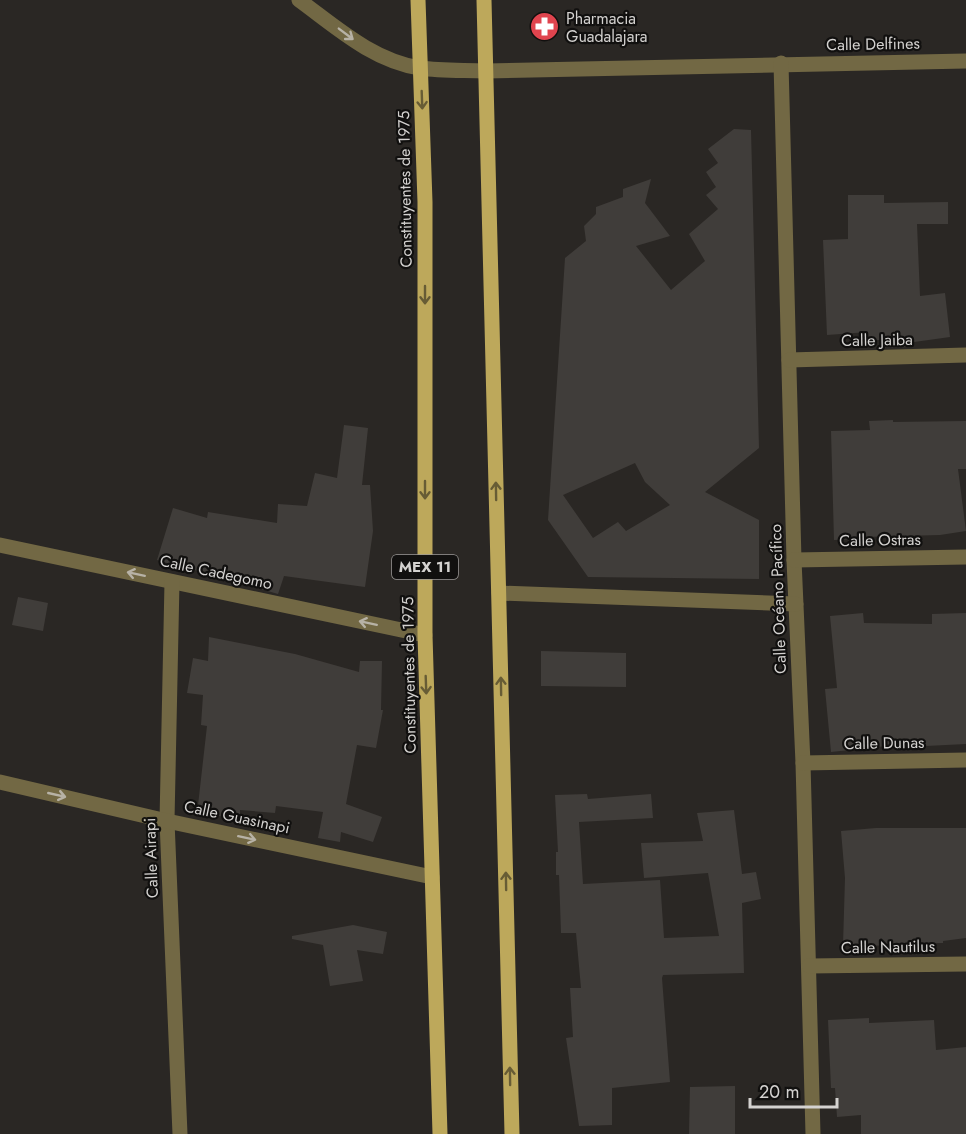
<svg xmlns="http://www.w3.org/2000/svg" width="966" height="1134" font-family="Jost,sans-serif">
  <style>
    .building { fill: #403d3a; fill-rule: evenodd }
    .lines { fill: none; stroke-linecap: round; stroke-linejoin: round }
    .minor { stroke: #726844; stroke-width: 15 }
    .major { stroke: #bda85b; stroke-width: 15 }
    .oneway { stroke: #b7b2a6 }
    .oneway2 { stroke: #675c35 }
    .labels { text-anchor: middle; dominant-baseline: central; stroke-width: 4.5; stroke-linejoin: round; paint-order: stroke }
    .shield { fill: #11100f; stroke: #9a9896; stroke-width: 1.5 }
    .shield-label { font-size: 15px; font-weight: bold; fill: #d4d2d0 }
    .poi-label { font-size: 16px; fill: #d4d2d0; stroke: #11100f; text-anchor: start }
    .street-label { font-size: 16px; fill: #d4d2d0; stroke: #11100f }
  </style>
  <rect width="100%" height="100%" fill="#2a2724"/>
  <g class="building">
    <path d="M734,129L751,130L759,448L705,492L759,520V579L588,577L548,520L565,258L586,241L584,226L596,214V207L623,197V189L651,179L645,203L670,236L636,246L671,290L705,261L689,234L718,209L706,195L716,187L706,172L718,163L708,149ZM635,463L645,482L670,505L626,531L618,522L593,538L563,495Z"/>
    <polygon points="848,195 884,195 884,203 948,202 948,224 917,224 920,296 945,293 950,337 907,343 907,347 885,348 884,340 868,340 868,332 827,335 823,240 848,239"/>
    <polygon points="893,420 893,422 966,421 966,469 958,469 966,531 940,535 863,537 864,539 834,540 831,431 870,430 869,421"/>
    <polygon points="344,425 368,428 362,485 370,485 373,531 365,587 284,576 278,594 244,584 245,580 184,568 157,560 173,508 207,518 208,512 277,523 278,504 307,506 315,473 337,478"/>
    <polygon points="18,597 48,603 43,631 12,625"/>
    <polygon points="863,613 864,623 932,624 932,614 966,613 966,744 906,747 906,744 831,752 825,689 837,688 830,616"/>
    <polygon points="209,637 295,654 359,672 360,661 382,661 381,710 383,710 376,748 357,745 346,804 382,817 373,842 341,832 340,842 318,838 323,812 276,806 275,813 240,810 240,818 197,814 207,726 201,725 203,695 187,693 193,658 208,661"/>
    <polygon points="541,651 626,653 626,687 541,686"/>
    <polygon points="587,794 588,799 651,794 653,818 579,822 583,884 660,880 664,938 719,936 708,873 644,878 641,843 703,841 697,813 734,810 742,874 756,872 761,899 742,903 744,973 663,975 662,978 670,1082 612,1088 612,1125 579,1126 566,1038 573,1037 570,988 581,988 576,933 561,933 559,875 556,875 556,852 558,852 555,795"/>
    <polygon points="876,828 966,828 966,938 943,941 943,943 901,944 901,946 843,945 845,878 841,831"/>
    <polygon points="353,925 387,932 383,954 357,950 363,981 330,986 323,945 292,939 292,936"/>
    <polygon points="869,1018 869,1023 934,1020 936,1050 966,1047 966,1134 861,1134 861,1115 837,1117 835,1088 831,1088 828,1020"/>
    <polygon points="735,1086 735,1134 689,1134 690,1087"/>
  </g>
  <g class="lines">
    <g class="minor">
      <path d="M299,0C336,27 373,61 420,68C441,71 464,70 486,71L966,61"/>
      <polyline points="781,63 794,560 803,763 813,1134"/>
      <polyline points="789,360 966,355"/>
      <polyline points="0,545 425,635"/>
      <polyline points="794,560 966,557"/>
      <polyline points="172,582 167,821 180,1134"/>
      <polyline points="499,593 796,604"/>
      <polyline points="803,763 966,760"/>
      <polyline points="0,782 167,821 432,877"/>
      <polyline points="809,966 966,964"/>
    </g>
    <g class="major">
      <polyline points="418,0 425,202 425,635 440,1134"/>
      <polyline points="484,0 512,1134"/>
    </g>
  </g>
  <defs><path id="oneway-shaft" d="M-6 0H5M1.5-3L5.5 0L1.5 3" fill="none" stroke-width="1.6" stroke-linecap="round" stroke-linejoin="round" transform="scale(1.5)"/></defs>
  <g class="oneway">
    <use href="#oneway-shaft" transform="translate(346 34) rotate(37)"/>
    <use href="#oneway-shaft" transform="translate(136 574) rotate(-168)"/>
    <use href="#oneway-shaft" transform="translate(368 623) rotate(-168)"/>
    <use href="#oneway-shaft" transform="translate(57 795) rotate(13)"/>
    <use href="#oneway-shaft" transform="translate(247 838) rotate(12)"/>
  </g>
  <g class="oneway2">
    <use href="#oneway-shaft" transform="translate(422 100) rotate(88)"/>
    <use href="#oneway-shaft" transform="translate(425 295) rotate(90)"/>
    <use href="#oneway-shaft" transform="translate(425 490) rotate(90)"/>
    <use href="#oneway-shaft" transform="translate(496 491) rotate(-91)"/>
    <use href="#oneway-shaft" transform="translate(426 685) rotate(88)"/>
    <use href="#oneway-shaft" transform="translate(501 686) rotate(-91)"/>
    <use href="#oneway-shaft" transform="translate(506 881) rotate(-91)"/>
    <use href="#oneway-shaft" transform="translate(510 1076) rotate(-91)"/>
  </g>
  <defs>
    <symbol id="pharmacy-disc" viewBox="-11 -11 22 22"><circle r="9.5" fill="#e0444e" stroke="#11100f"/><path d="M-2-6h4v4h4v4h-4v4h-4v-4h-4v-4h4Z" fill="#fff"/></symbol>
  </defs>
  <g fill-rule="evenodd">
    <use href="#pharmacy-disc" x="528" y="10" width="33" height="33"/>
  </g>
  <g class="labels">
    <rect class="shield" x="392" y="555" width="66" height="24" rx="4.5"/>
    <g class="shield-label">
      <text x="425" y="567">MEX 11</text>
    </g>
    <g class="poi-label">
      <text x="566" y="18">Pharmacia<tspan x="566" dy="18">Guadalajara</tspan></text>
    </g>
    <g class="street-label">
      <text transform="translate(873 44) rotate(-1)">Calle Delfines</text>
      <text transform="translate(405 189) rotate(-91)">Constituyentes de 1975</text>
      <text transform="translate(877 340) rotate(-1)">Calle Jaiba</text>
      <text transform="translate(880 540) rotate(-1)">Calle Ostras</text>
      <text transform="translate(216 572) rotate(12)">Calle Cadegomo</text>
      <text transform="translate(778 599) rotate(-92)">Calle Océano Pacífico</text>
      <text transform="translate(409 675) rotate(-91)">Constituyentes de 1975</text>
      <text transform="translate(884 743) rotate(-1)">Calle Dunas</text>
      <text transform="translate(237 817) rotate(12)">Calle Guasinapi</text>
      <text transform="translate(151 858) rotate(-92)">Calle Airapi</text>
      <text transform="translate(888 947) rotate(-1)">Calle Nautilus</text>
    </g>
  </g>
  <path d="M750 1098v9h87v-9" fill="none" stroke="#d4d2d0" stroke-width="3"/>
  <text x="759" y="1098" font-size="18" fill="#d4d2d0" stroke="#11100f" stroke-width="4.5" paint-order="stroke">20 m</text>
</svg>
